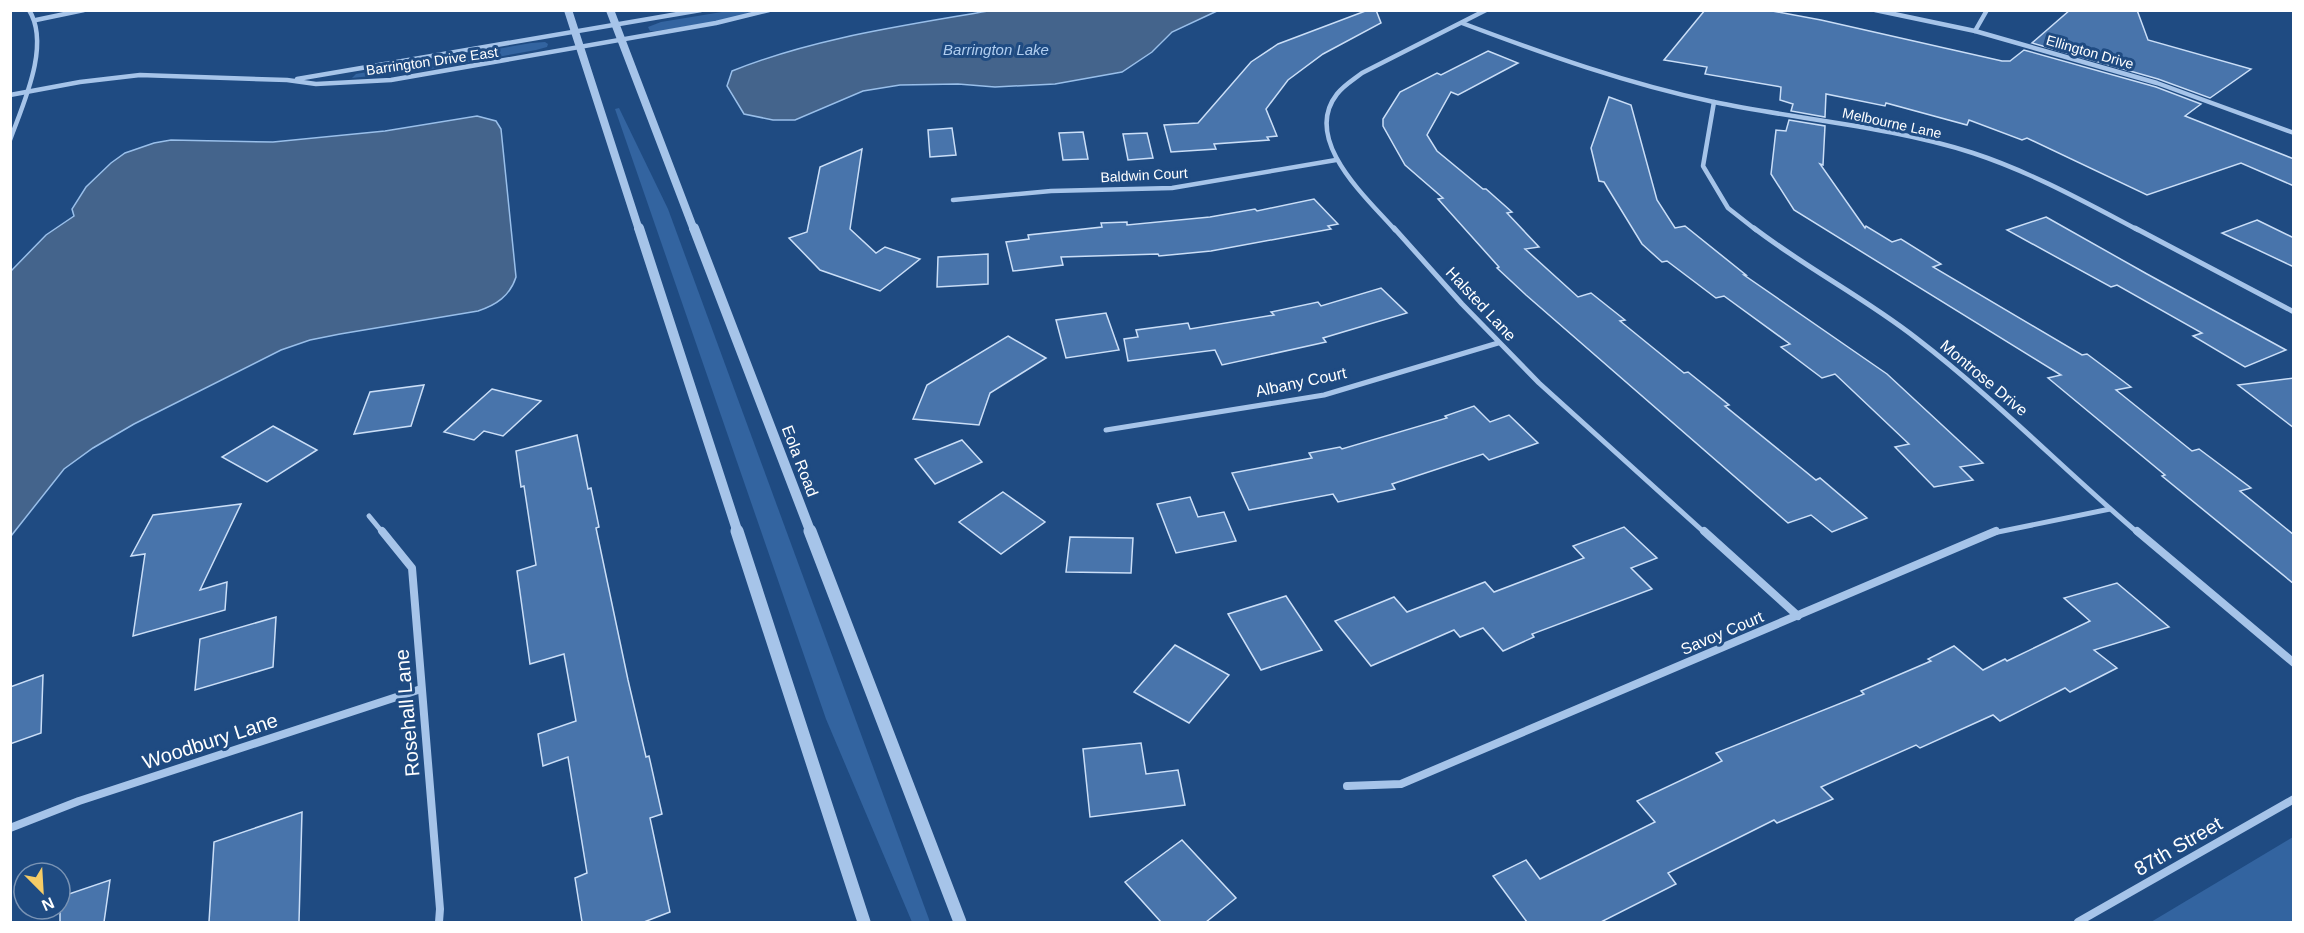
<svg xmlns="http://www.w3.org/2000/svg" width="2304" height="933" font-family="Helvetica,sans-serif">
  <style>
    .green { fill: #3364a0 }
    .water { fill: #44648c; stroke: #99bfea; stroke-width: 1.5 }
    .building { fill: #4874ab; stroke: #cadef7; stroke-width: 1.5 }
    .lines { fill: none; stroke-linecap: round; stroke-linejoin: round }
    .minor-far2 { stroke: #a6c4e9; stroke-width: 4.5 }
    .minor-far1 { stroke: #a6c4e9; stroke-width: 5 }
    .minor { stroke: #a6c4e9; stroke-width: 8 }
    .tertiary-far2 { stroke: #a6c4e9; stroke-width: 8 }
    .tertiary-far1 { stroke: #a6c4e9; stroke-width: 10 }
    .tertiary { stroke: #a6c4e9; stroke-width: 13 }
    .labels { text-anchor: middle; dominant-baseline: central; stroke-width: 6; stroke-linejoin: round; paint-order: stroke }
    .far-street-label { font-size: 14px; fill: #fff; stroke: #1f4b82 }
    .far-water-label { font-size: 15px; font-style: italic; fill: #b1cef0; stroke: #1f4b82 }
    .street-label { font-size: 16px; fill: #fff; stroke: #1f4b82 }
    .near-street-label { font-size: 20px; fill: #fff; stroke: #1f4b82 }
  </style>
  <rect width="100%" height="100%" fill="#1f4b82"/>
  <g class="green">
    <polygon points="734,10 760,11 715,22 656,31 650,31 648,27 661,22"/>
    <polygon points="545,42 548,44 547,47 536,50 426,70 352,78 356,74 531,43"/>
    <polygon points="619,108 668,209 930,922 912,922 826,719 615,109"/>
    <polygon points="2293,837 2293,922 2151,922"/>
  </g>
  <g class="water">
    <path d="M988,11H1217L1172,32L1152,52L1122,72L1055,84L995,87L958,84L900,85L863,91L795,120H773L744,114L727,86L732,71C814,38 902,26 988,11Z"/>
    <path d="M477,116L496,121L501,129L516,277C510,296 496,305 478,311L340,334L310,340L281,350L134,424L93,448L64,469L11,536V271L46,235L74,216L72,209L86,187L111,163L125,153L154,143L171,140L273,142L385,131Z"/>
  </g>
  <g class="building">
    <polygon points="1368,10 1376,10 1381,23 1323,54 1288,80 1266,109 1277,136 1267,137 1269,140 1214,144 1216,149 1171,152 1164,125 1198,123 1251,62 1278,44"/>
    <polygon points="1705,10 1767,10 1821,20 2002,61 2010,61 2024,50 2156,87 2201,104 2185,116 2294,159 2294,186 2241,163 2147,195 2027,138 2022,140 1969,120 1967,125 1886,103 1885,106 1826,94 1825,117 1791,111 1793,104 1780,100 1781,87 1705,74 1707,67 1664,60"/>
    <polygon points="2070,10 2137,10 2148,40 2251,69 2210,98 2158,79 2032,43"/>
    <polygon points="1488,51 1518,63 1458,95 1451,92 1427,135 1437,151 1483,189 1486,189 1512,212 1507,213 1539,247 1525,249 1578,297 1591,293 1625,320 1620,321 1684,373 1688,372 1729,405 1725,406 1816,480 1820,478 1867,518 1832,532 1811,515 1788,523 1526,295 1497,268 1499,267 1438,199 1443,198 1405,165 1383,126 1383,119 1400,92 1437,73 1441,75"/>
    <polygon points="1609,97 1631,105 1657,200 1675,228 1685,226 1746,275 1744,275 1887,374 1983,463 1960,467 1973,480 1934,487 1895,447 1909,444 1835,374 1822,378 1781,347 1790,344 1724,296 1716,298 1667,261 1662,262 1642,244 1604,182 1599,181 1591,148"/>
    <polygon points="1789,120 1825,126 1823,165 1820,164 1865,228 1866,226 1892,242 1901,239 1941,264 1933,267 2082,355 2087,354 2131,387 2116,390 2192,451 2199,449 2251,488 2240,491 2294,535 2294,584 2162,476 2165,475 2048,378 2061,375 1794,210 1771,174 1776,130 1786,131"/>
    <polygon points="952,128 956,155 930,157 928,130"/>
    <polygon points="1083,132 1088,159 1063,160 1059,133"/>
    <polygon points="1147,133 1153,158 1128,160 1123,134"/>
    <polygon points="862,149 850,229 876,253 885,247 920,259 880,291 820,270 789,238 807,232 820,167"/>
    <polygon points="1314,199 1338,224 1328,226 1331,229 1211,251 1159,256 1158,254 1061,257 1063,265 1013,271 1006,242 1029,239 1028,235 1102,227 1101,223 1127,222 1127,225 1210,217 1255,209 1257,211"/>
    <polygon points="2046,217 2147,274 2286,350 2245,367 2193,336 2202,333 2117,285 2111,287 2007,230"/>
    <polygon points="2257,220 2294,238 2294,267 2222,233"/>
    <polygon points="988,254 988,284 937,287 938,257"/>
    <polygon points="1381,288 1407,313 1323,338 1326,342 1222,365 1215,350 1128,361 1124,339 1138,337 1136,330 1188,323 1190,329 1274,315 1271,312 1318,302 1321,306"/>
    <polygon points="1106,313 1119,350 1066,358 1056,320"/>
    <polygon points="1008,336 1046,358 990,393 979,425 913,419 927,385"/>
    <polygon points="2294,378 2294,428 2238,385"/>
    <polygon points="424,385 411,426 354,434 370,392"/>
    <polygon points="492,389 541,401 503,436 484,431 474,440 444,432"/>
    <polygon points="1474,406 1490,422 1509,415 1538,443 1489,460 1483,454 1392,484 1395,489 1338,502 1333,494 1249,510 1232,473 1312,458 1309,453 1340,447 1342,449 1447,418 1445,416"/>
    <polygon points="273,426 317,450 267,482 222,457"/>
    <polygon points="577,435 588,489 591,488 599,527 596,528 628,680 646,757 649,756 662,814 650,818 670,912 644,922 582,922 575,878 587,873 568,757 543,766 538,734 576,721 564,654 530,664 517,571 536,565 524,486 521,487 516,451"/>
    <polygon points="962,440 982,462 935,484 915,459"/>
    <polygon points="1003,492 1045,522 1001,554 959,522"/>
    <polygon points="1190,497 1198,517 1224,512 1236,541 1176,553 1157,504"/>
    <polygon points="241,504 200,590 227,582 225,610 133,636 145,554 131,556 153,515"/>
    <polygon points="1624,527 1657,558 1631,568 1652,589 1532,634 1534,637 1503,651 1483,628 1460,637 1454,630 1371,666 1335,621 1394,597 1407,612 1485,582 1494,592 1584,558 1573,546"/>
    <polygon points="1070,537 1133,538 1131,573 1066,572"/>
    <polygon points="2117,583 2169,627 2094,650 2117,668 2070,692 2065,688 2000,721 1993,715 1920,748 1916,745 1821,787 1833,799 1777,823 1774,820 1668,873 1676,884 1601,922 1527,922 1493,876 1526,860 1540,879 1655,822 1637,801 1722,761 1716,753 1864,694 1861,691 1931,661 1928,659 1954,646 1983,670 2005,659 2007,661 2090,621 2064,598"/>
    <polygon points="1286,596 1322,650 1261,670 1228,614"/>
    <polygon points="276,617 273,667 195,690 200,639"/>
    <polygon points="1175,645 1229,675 1189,723 1134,692"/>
    <polygon points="43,675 41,733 10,744 10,687"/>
    <polygon points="1141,743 1146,774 1178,770 1185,805 1090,817 1083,749"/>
    <polygon points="302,812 299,922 209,922 214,842"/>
    <polygon points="1182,840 1236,898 1206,922 1161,922 1125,882"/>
    <polygon points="110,880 104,922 60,922 60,897"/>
  </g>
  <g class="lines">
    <g class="minor-far2">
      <polyline points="1875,10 1975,31 2157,83 2294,133"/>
      <polyline points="36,20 84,10"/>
      <path d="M1462,23C1544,54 1628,84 1714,102C1800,120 1889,126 1973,153C2031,172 2085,202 2138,230"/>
      <polyline points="1975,31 1987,10"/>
      <polyline points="297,79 701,10"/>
      <polyline points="10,95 80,82 140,75 287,80 316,84 391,80 716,23 769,10"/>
      <polyline points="1714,102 1703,166 1728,208 1756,230"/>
      <path d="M10,140C23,104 51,45 29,10"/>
      <polyline points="953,200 1051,191 1172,188 1336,160"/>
      <path d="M1395,230C1367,198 1301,140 1337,94C1344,85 1353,80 1362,73L1486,10"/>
    </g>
    <g class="minor-far1">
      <polyline points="1394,228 1462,304 1539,383 1705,533"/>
      <path d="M1754,228C1806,268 1865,298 1916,338C1994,398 2063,469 2138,533"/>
      <polyline points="2135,228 2294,312"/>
      <polyline points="1106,430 1324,395 1498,343"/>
      <polyline points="369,516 383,533"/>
      <polyline points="1993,533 2110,509"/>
    </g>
    <g class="minor">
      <polyline points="382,531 412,568 440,909 439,922"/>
      <polyline points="1704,531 1798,616"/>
      <polyline points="2137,531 2294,663"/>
      <polyline points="1347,786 1401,784 1996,531"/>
      <polyline points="10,828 79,801 421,689"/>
      <polyline points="2078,922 2294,799"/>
    </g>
    <g class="tertiary-far2">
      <polyline points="568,10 639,230"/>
      <polyline points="610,10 694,230"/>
    </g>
    <g class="tertiary-far1">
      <polyline points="639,228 738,533"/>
      <polyline points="694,228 811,533"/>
    </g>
    <g class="tertiary">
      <polyline points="737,531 864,922"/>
      <polyline points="810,531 960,922"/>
    </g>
  </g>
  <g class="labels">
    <g class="far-street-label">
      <text transform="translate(2090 52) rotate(16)">Ellington Drive</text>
      <text transform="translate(432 61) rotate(-8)">Barrington Drive East</text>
      <text transform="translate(1892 123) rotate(12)">Melbourne Lane</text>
      <text transform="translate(1144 175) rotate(-3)">Baldwin Court</text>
    </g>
    <g class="far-water-label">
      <text x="996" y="49">Barrington Lake</text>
    </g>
    <g class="street-label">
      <text transform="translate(1481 304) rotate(47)">Halsted Lane</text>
      <text transform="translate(1984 378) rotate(40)">Montrose Drive</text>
      <text transform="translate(1301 382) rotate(-12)">Albany Court</text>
      <text transform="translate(800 461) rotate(69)">Eola Road</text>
      <text transform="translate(1722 633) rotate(-23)">Savoy Court</text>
    </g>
    <g class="near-street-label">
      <text transform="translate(407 713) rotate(-95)">Rosehall Lane</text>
      <text transform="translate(210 741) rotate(-18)">Woodbury Lane</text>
      <text transform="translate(2178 846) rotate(-30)">87th Street</text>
    </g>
  </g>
  <rect width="2304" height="933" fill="none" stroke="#ffffff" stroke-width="24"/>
  <g transform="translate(42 891) rotate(156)"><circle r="28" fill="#1f4b82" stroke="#7993b4" stroke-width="1.5"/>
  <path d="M0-4.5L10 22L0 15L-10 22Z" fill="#f6cc66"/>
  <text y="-9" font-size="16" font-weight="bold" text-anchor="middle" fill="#ffffff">N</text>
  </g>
</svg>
